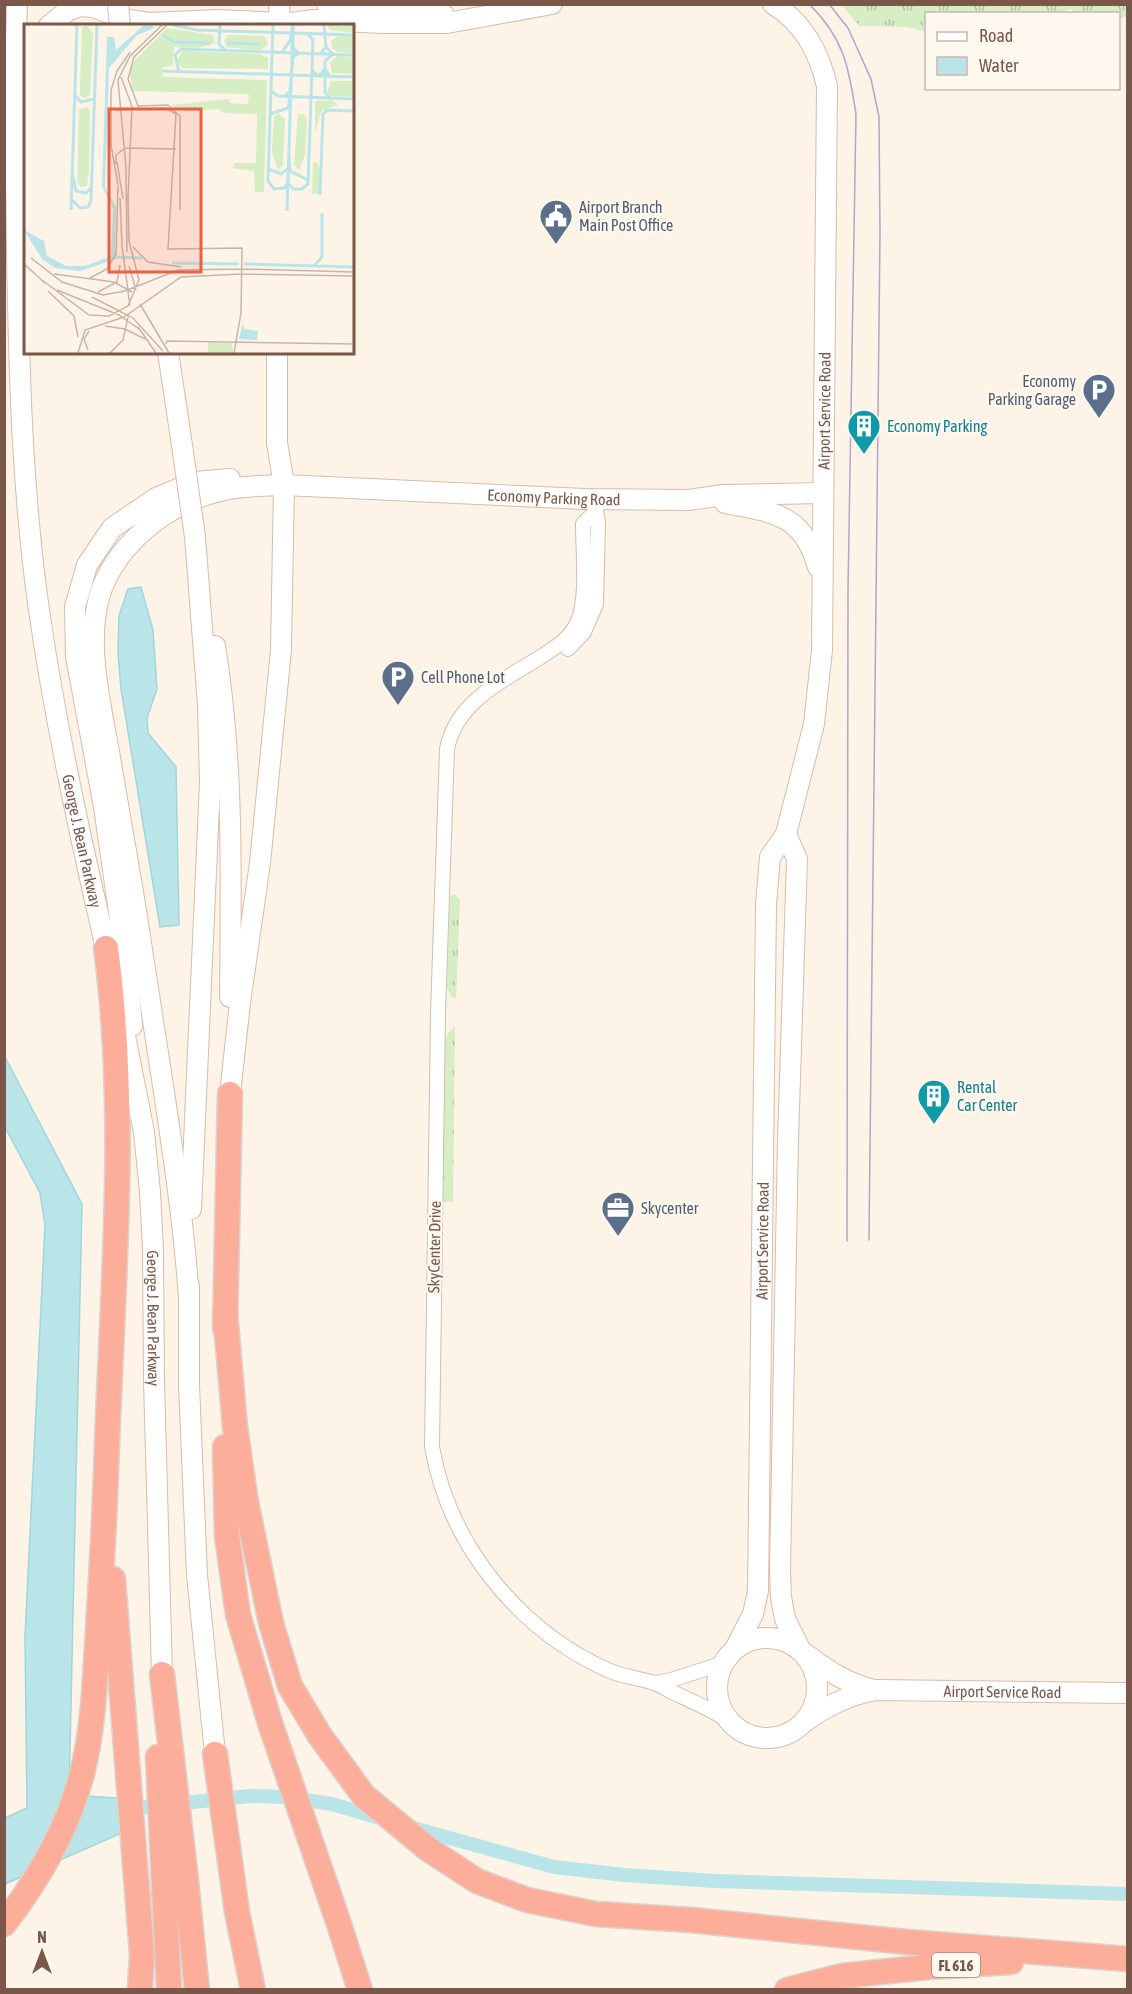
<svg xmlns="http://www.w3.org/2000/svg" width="1132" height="1994" font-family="'Asap Condensed',sans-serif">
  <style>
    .grass { fill: url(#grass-tufts) }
    .water { fill: #b9e5e9; stroke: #9fd6dc; stroke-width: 1.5 }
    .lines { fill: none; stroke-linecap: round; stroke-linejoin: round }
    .canal { stroke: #b9e5e9; stroke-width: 14 }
    .street-casing { stroke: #d4bcae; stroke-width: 16 }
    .secondary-casing { stroke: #d7bcab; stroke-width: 22 }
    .highway-casing { stroke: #dcd3d0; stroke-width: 27 }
    .street { stroke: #fff; stroke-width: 14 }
    .secondary { stroke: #fff; stroke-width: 20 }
    .highway { stroke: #fcae9a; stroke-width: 24 }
    .tram { stroke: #b5a3c9; stroke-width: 1.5 }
    .secondary-bridge-casing { stroke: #d7bcab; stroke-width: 22; stroke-linecap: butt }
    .secondary-bridge { stroke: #fff; stroke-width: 20 }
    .labels { text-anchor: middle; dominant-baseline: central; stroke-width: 4.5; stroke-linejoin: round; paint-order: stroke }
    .shield { fill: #fff8ef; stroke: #a2877b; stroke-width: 1.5 }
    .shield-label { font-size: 15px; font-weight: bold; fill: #7a5749 }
    .service-label { font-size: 16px; fill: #4e5e75; stroke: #fff8ef; text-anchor: start }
    .street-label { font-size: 16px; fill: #7a5749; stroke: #fff8ef }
    .culture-label { font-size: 16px; fill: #0d838f; stroke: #fff8ef; text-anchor: start }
    .inset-river { fill: none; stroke: #b9e5e9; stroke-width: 3 }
    .inset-road { fill: none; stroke: #c9b5a8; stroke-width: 1.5 }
    .view { fill: #e96045; fill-opacity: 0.15; stroke: #e96045; stroke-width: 3 }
    .inset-edge { fill: none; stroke: #7a5749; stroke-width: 3 }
  </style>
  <defs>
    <pattern id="grass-tufts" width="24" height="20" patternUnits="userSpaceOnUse" patternTransform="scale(1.5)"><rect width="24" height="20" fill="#d7edc4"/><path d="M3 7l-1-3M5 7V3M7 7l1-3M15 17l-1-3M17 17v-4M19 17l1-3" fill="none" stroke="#b3c3a1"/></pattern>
  </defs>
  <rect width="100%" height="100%" fill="#fef3e7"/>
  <g class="grass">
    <polygon points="1127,4 1127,16 1119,19 1118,14 1075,13 1071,9 1055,14 926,14 926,32 908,27 859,26 842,5"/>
    <polygon points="455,895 460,900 456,999 451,996 447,988 450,896"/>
    <polygon points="455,1026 455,1027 453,1202 443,1202 443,1184 445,1041 448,1033"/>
  </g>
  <g class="water">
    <polygon points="141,587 153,630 157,689 147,718 148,733 176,767 179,925 160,927 121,689 118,654 119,616 128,589"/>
    <polygon points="4,1055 82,1204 69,1795 132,1799 124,1832 5,1884 5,1818 27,1808 25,1637 45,1225 40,1193 5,1127"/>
  </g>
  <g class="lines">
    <g class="canal">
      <polyline points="127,1809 250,1796 286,1797 332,1804 383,1819"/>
      <polyline points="410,1827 554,1867 624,1875 715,1881 1128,1894"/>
    </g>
    <defs>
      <g id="street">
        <path d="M595,512L583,524C583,551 588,597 578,621C570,639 555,648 539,658C502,681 456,702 447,749L438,1013L432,1447C449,1545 519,1631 610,1671C624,1677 639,1678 654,1683C661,1685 668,1690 674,1693C694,1702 709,1708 727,1720"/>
        <polyline points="568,649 584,632 596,604 598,523 595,504"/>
        <polyline points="655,1683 671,1680 724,1663"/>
      </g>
      <g id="secondary">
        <path id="s1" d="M17,4C14,87 16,169 17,252C19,371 22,491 39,610C56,728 82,845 109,961"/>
        <polyline points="279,4 280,26"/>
        <polyline points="327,4 415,9 443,14"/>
        <polyline points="49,26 67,11 80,6 93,7 129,20 149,23 218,20 280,23"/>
        <polyline points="266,26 315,20 384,23 447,23 552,4"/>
        <polyline points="168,352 183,452"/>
        <path d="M725,503C774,512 803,514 818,567"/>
        <path d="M215,646C234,762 231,880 230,997"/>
        <polyline points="786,834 797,859 788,1140 780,1571 781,1597 785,1619 800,1649"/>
        <path id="s2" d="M120,1011L144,1132L150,1192L153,1249L154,1380L162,1674"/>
        <polyline points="132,1026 126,961 104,807 76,657 75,607 87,565 112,528 156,498 195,482 230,479"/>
        <polyline points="230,1094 240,1003 260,863 281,650 284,485 277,443 277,352"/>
        <polyline points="191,1209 210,782 208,705 195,537"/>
        <polyline points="189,1286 189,1385 197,1575 215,1754"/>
        <path id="s3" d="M189,1299C184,1225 173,1152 162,1079C152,1016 143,954 133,892C125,845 117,798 109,752C100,701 84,637 102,588C120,543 163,508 209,494C233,486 259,486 284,485L585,499L689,500L723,495L823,493"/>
        <circle cx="767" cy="1688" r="50"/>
        <path id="s4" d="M736,1647L753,1614L758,1591L766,904L770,857L786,834L814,724L822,650L827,86C819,52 804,23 773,4"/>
        <path d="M807,1655C828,1671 848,1684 874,1690"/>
        <path id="s5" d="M804,1722C827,1706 848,1695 876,1690L1128,1693"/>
      </g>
      <g id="highway">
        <polyline points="225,1312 235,1427 246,1502 271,1623 290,1686 320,1736 364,1796 428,1849 477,1881 527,1900 596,1914 691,1920 907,1942 1128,1959"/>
        <polyline points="225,1328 230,1094"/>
        <polyline points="225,1447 227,1536 238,1615 270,1723 338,1921 360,1990"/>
        <polyline points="113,1579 142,1955 140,1990"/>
        <polyline points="162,1674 186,1880 197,1990"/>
        <polyline points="215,1754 237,1912 253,1990"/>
        <polyline points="158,1757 169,1990"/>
        <path d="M4,1924C38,1880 68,1828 82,1774C94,1726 95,1677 98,1629C102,1567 105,1506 107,1444C113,1279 128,1112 106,948"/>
        <polyline points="787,1990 842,1976 928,1967 1011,1962"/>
      </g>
    </defs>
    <use href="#street" class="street-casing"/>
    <use href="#secondary" class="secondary-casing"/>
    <use href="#highway" class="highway-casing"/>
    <use href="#street" class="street"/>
    <use href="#secondary" class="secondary"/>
    <use href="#highway" class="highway"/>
    <g class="tram">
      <path d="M809,4C844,38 849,68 856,114L848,590L847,1241"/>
      <polyline points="829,4 848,28 871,79 879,117 880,233 869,1240"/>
    </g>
    <defs>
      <g id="secondary-bridge">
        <polyline points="118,4 120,26"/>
        <polyline points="183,452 195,537"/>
      </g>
    </defs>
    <use href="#secondary-bridge" class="secondary-bridge-casing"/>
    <use href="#secondary-bridge" class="secondary-bridge"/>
  </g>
  <defs>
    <symbol id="civic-pin" viewBox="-11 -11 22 30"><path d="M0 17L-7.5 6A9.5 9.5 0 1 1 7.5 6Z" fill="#5c6f8a" stroke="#fff8ef"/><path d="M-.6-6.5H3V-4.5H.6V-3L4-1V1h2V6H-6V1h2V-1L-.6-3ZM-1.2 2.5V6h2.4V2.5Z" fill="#fff"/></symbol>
    <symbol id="parking-pin" viewBox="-11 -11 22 30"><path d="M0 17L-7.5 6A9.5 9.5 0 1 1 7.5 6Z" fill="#5c6f8a" stroke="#fff8ef"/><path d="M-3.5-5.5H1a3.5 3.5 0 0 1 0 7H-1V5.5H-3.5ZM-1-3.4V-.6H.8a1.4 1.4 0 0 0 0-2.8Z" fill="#fff"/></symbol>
    <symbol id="building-pin" viewBox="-11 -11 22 30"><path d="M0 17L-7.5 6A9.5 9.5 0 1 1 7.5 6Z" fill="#0f9aa8" stroke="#fff8ef"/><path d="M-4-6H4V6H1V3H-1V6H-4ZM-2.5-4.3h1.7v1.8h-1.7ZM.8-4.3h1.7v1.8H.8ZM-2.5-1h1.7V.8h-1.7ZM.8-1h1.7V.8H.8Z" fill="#fff"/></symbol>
    <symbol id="office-pin" viewBox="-11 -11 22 30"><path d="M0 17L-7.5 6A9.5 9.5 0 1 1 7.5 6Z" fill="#5c6f8a" stroke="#fff8ef"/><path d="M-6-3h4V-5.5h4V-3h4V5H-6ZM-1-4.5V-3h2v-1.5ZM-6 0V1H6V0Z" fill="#fff"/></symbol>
  </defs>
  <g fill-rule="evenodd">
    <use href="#civic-pin" x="537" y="197" width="38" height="52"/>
    <use href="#parking-pin" x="1080" y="371" width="38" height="52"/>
    <use href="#building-pin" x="845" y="407" width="38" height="52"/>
    <use href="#parking-pin" x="379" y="658" width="38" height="52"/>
    <use href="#building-pin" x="915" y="1077" width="38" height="52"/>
    <use href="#office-pin" x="599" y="1189" width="38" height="52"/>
  </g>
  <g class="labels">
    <rect class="shield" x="932" y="1953" width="48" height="24" rx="4.5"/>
    <g class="shield-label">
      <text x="956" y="1965">FL 616</text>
    </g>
    <g class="service-label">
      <text x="579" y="207">Airport Branch<tspan x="579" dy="18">Main Post Office</tspan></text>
      <text x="1076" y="381" text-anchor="end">Economy<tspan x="1076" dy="18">Parking Garage</tspan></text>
      <text x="421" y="677">Cell Phone Lot</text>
      <text x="641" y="1208">Skycenter</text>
    </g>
    <g class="street-label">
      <text stroke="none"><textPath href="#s4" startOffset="1250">Airport Service Road</textPath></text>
      <text stroke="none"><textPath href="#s3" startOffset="1212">Economy Parking Road</textPath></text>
      <text stroke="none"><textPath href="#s1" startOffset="842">George J. Bean Parkway</textPath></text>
      <text stroke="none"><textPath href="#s4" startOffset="411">Airport Service Road</textPath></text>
      <text transform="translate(434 1247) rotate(-89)">SkyCenter Drive</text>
      <text stroke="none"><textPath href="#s2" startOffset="310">George J. Bean Parkway</textPath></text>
      <text stroke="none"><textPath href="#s5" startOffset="206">Airport Service Road</textPath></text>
    </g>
    <g class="culture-label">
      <text x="887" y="426">Economy Parking</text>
      <text x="957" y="1087">Rental<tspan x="957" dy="18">Car Center</tspan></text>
    </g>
  </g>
  <g transform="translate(24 24)">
    <rect width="330" height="330" fill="#fef3e7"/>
    <path d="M62,1L69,9L66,71L61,74L56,72V65L58,3ZM303,1H330V9L306,6ZM143,4L189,11L191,19L174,24L150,23L149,42L139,43V53L243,56L240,168H231L230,147L208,144L211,139H232L233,90L200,89L194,85L162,88L147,81L204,75L207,79L224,80L225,70L109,67L106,49L110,37ZM203,11L241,12L244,21L236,26L203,23L200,17ZM314,12H330V29L313,28L308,24L307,17ZM158,27L236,30L244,34V45L158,44L153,37ZM313,32L330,33V50L308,49L306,39ZM330,57V73L308,72L303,68L307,57ZM308,76L314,81L298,86L291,108V77ZM63,83L66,87L65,146L63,162L57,163L53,159L55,85ZM254,89L261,95L259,141L254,146L248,128L250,93ZM274,90H280L283,96L281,130L276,146L270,142ZM292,137L295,144V170H288L289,139Z" fill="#d7edc4"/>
    <path d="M184,318L208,319L209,329H184Z" fill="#d7edc4"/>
    <path d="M127,1L130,4L113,11L85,44L81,163L92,183L91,231L95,234L56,247L31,244L18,235L0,206L20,217L23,232L42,242H61L87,232L89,185L78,162L83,13H90L92,26L119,2ZM219,298L220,305L234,307L233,316L215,315Z" fill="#b9e5e9"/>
    <path class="inset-river" d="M149,1L173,6L330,11M196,1L195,20L201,26M249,1L244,157L250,165L260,164L264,159L269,165H278L284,160L289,16L283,9M300,1L302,22M138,11L151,18L187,19M203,19L235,20M258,28L266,17L269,1M297,29L302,23L309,30L301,37M301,37V68L306,74M268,46L269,33L275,29L269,24V11M139,47L330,53M288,47L295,52L301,45L306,52L318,53M155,48L151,31L157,25L330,31M247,67L254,72L330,75M50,70L57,78L69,75M261,72L266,67L267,55M246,90L264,84L266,74M265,133L266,147L284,156M245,145L257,150L264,145M48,148L52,167L62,169L67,164M296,171L299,90L303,86L330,87M47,175L56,184L64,183L67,177L73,1M47,186L53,1M263,187L269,1M92,233L118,234M148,239L215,240M220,240L290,242M290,242L298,233V189M292,242L330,243"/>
    <path class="inset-road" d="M143,1L110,33L104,55L114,82L144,81L156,92V186M97,53L108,82L104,174M91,86L142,84L152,90L144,225L218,224L217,289L210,329M93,138L99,175M92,140V131L101,124L152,125M94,161L87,121V66L93,47L106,28M96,174L98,222M98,222L106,282M109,223L124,238L157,243M103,228L102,143L94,56L106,32L138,1M7,234L38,258L79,271L101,267L154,246L218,245M0,240L21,259M105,242L112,266M218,245L330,248M30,250L90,258L108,268M218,250L330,252M66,254L83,245L92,230L94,162M18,256L65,291L85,292L104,282L115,256L105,217L104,174M33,266L95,291L115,305M24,267L50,292L54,313M74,268L93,258L96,241M68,273L109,294L139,327M116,280L145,329M81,302L101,305L121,315M114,303L132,329M142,320L143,317L330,320M64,326L60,315L65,307M54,329L61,306L100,293L157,253L218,250M86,329L99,316L104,293"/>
    <path class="view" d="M85,85H177V248H85Z"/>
    <rect width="330" height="330" class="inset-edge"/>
  </g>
  <rect width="1132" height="1994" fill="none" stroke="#7a5749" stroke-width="12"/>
  <rect x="925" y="12" width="195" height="78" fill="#fff8ef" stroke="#cab8ad" stroke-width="1.5"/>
  <rect x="937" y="32" width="30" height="9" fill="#ffffff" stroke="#cab8ad" stroke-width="1.5"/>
  <text x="979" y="42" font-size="18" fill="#7a5749">Road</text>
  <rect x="937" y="57" width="30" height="18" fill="#b9e5e9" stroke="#cab8ad" stroke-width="1.5"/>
  <text x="979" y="72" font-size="18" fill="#7a5749">Water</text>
  <g transform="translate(42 1952)" stroke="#fff8ef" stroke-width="4.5" paint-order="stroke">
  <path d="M0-4.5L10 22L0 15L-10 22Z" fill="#7a5749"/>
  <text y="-9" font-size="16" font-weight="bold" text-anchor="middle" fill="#7a5749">N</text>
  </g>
</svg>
